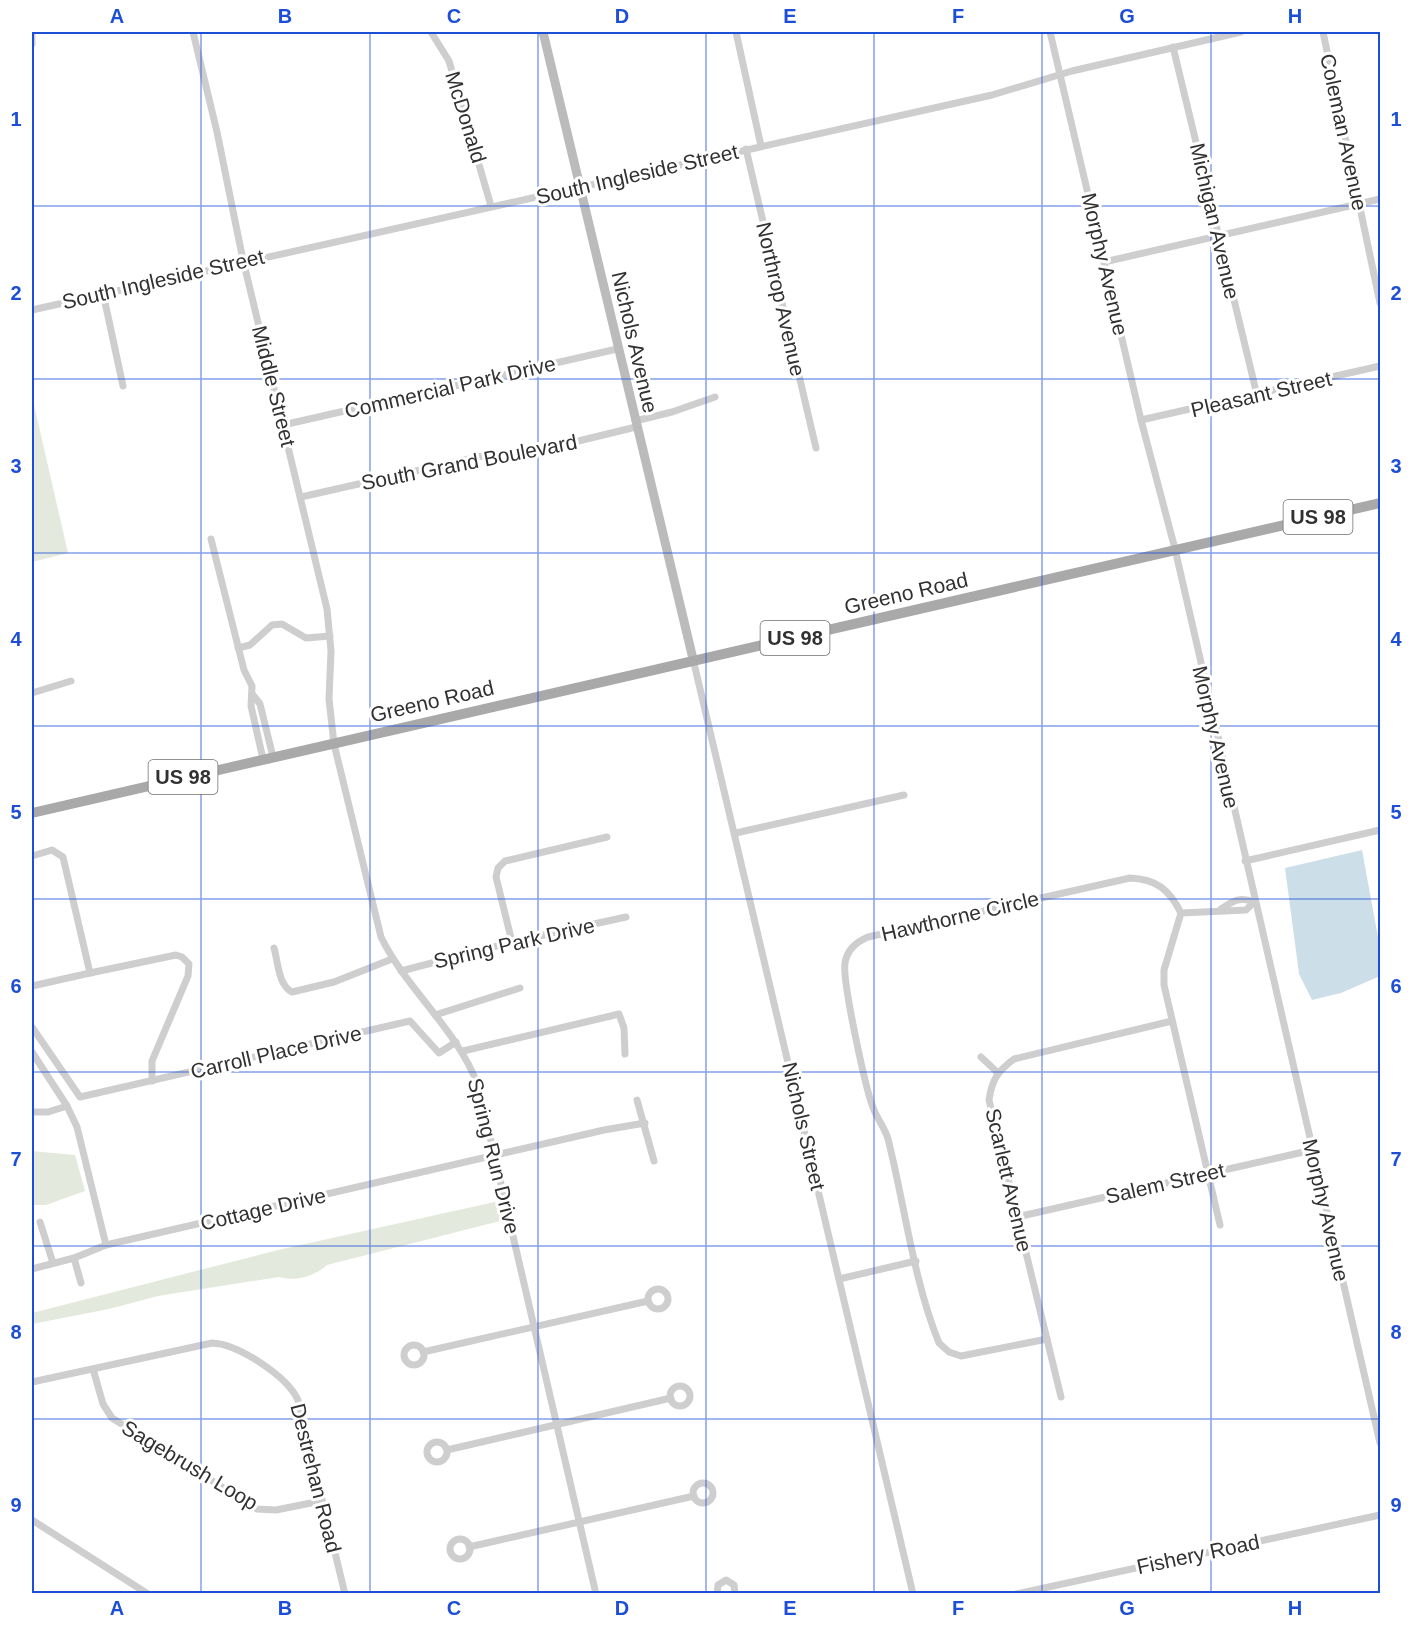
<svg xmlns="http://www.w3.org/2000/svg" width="1412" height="1625" font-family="Helvetica,sans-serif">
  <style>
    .green { fill: #e4e9dd }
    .water { fill: #ccdfe8 }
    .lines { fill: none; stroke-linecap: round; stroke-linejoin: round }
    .street { stroke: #cecece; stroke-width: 7 }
    .secondary { stroke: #bbb; stroke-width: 9 }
    .primary { stroke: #a9a9a9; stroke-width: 10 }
    .grid { fill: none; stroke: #1d4ed8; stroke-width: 1.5; stroke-opacity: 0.55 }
    .labels { text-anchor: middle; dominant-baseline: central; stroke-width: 6; stroke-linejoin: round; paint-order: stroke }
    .shield { fill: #fff; stroke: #6f6f6f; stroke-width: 1.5 }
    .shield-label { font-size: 20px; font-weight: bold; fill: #313131 }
    .street-label { font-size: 21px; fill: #313131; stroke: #fff }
    .neatline { fill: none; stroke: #1d4ed8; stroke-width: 2 }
    .grid-label { font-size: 20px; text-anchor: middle; font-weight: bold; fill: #1d4ed8 }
  </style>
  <rect width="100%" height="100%" fill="#fff"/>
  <g class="green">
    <polygon points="32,396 68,553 32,562"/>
    <polygon points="32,1151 75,1155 85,1191 46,1205 32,1205"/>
    <path d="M499,1201L504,1220L327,1265C315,1276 295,1282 279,1277L158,1296L109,1309L32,1324V1313L278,1250Z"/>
  </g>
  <polygon class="water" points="1362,850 1380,948 1380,976 1341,993 1312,1000 1299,974 1285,868"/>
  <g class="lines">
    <g class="street">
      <path d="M193,32L217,132L243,260L327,609L331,651L329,699L334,744L381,937C407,990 456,1028 478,1085L596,1594"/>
      <polyline points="431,32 449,61 491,206"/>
      <polyline points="736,32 761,146"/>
      <polyline points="1050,32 1141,420 1175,549 1380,1443"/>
      <polyline points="1323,32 1380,303"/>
      <polyline points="32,44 32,32"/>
      <polyline points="1173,47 1257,395"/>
      <polyline points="746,149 816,448"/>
      <polyline points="1104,262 1380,199"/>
      <polyline points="103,293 123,386"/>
      <polyline points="32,310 992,95 1072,71 1241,32"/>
      <polyline points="1141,420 1380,366"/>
      <polyline points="635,421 672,412 715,397"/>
      <polyline points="283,425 617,349"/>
      <polyline points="301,497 491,454 529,453 636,427"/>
      <polyline points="211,539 244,670 252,686 251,706 263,759"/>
      <polyline points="238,648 250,645 272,625 282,624 306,638 330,636"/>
      <polyline points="693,659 913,1594"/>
      <polyline points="32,693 71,681"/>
      <polyline points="253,695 260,704 273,757"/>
      <polyline points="736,833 904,795"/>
      <polyline points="32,856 52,850 63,857 90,973 176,955 182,957 189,964 188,976 152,1061 152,1081"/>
      <polyline points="1245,861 1380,830"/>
      <polyline points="1181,913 1164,970 1164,985 1220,1225"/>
      <polyline points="512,942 496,877 498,868 505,861 607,837"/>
      <path d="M274,948C278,961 278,985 292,992L334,982L392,959"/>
      <polyline points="401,971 512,942 626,917"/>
      <polyline points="32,986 90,973"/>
      <polyline points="435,1015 520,988"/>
      <polyline points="32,1027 80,1097 410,1021 439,1053 456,1042"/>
      <polyline points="463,1051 619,1014 624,1028 625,1054"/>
      <polyline points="32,1052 67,1106 77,1127 106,1245"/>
      <polyline points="981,1057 997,1072"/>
      <polyline points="637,1100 654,1161"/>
      <polyline points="32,1112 48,1112 67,1106"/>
      <polyline points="1017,1217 1312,1150"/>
      <polyline points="40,1222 53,1263"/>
      <polyline points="74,1258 81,1283"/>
      <polyline points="32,1269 74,1258 106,1245 604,1130 645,1123"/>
      <polyline points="839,1279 916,1261"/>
      <circle cx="658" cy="1299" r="10"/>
      <path d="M1047,1339L961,1356L949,1352L939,1343C913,1279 905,1206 888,1139C885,1128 878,1120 874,1110C866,1092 842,980 845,963C847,950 856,942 868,937L1130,878C1156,879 1169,889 1181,913L1246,910L1254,902C1240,896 1233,901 1221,909"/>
      <circle cx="414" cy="1355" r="10"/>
      <polyline points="423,1352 648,1301"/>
      <polyline points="93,1369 103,1404 112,1418 257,1509 276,1510 321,1501"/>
      <path d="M32,1382L212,1343C238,1344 287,1376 298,1400L345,1594"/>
      <circle cx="680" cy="1396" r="10"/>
      <path d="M1061,1397L989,1100C992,1079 998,1071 1014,1059L1172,1021"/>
      <circle cx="437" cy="1452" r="10"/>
      <polyline points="447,1450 671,1398"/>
      <circle cx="703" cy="1493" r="10"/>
      <polyline points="32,1520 148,1594"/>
      <circle cx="460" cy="1549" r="10"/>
      <polyline points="469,1547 694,1496"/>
      <polyline points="717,1594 718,1585 726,1580 734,1585 735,1594"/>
      <polyline points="1016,1594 1380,1515"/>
    </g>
    <polyline class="secondary" points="543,32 693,659"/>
    <polyline class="primary" points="32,813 1380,503"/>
  </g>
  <path class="grid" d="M201,32V1594M370,32V1594M538,32V1594M706,32V1594M874,32V1594M1042,32V1594M1211,32V1594M32,206H1380M32,379H1380M32,553H1380M32,726H1380M32,899H1380M32,1072H1380M32,1246H1380M32,1419H1380"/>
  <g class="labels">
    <g class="shield">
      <rect x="1283.5" y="500" width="69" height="34" rx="4.5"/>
      <rect x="760.5" y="621" width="69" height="34" rx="4.5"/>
      <rect x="148.5" y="760" width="69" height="34" rx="4.5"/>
    </g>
    <g class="shield-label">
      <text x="1318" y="517">US 98</text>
      <text x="795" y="638">US 98</text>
      <text x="183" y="777">US 98</text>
    </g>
    <g class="street-label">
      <text transform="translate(466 117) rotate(73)">McDonald</text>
      <text transform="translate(1344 132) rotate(78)">Coleman Avenue</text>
      <text transform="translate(637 174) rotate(-13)">South Ingleside Street</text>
      <text transform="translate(1215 221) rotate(77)">Michigan Avenue</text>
      <text transform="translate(1105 264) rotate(77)">Morphy Avenue</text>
      <text transform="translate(163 279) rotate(-13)">South Ingleside Street</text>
      <text transform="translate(781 299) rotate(77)">Northrop Avenue</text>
      <text transform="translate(635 342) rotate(77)">Nichols Avenue</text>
      <text transform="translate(274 386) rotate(76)">Middle Street</text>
      <text transform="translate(450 387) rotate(-13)">Commercial Park Drive</text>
      <text transform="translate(1261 394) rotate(-13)">Pleasant Street</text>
      <text transform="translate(469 462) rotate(-11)">South Grand Boulevard</text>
      <text transform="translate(906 593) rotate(-13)">Greeno Road</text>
      <text transform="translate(432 701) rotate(-13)">Greeno Road</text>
      <text transform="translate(1216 737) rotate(77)">Morphy Avenue</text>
      <text transform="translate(960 916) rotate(-13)">Hawthorne Circle</text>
      <text transform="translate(514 943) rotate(-13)">Spring Park Drive</text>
      <text transform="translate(276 1052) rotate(-13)">Carroll Place Drive</text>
      <text transform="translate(804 1126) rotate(77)">Nichols Street</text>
      <text transform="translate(494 1156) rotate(76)">Spring Run Drive</text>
      <text transform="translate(1009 1180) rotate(77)">Scarlett Avenue</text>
      <text transform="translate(1165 1183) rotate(-13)">Salem Street</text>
      <text transform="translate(263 1209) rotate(-13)">Cottage Drive</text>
      <text transform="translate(1326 1210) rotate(77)">Morphy Avenue</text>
      <text transform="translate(190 1465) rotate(31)">Sagebrush Loop</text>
      <text transform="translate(316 1478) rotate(76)">Destrehan Road</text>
      <text transform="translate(1198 1554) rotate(-12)">Fishery Road</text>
    </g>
  </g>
  <rect width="1412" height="1625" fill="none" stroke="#ffffff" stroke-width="66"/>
  <rect x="33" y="33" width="1346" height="1559" class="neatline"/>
  <g class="grid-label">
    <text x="117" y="23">A</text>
    <text x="285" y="23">B</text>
    <text x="454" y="23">C</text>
    <text x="622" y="23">D</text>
    <text x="790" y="23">E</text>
    <text x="958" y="23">F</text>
    <text x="1127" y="23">G</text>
    <text x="1295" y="23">H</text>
    <text x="16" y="126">1</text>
    <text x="1396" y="126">1</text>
    <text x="16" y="300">2</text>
    <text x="1396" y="300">2</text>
    <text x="16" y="473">3</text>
    <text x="1396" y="473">3</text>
    <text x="16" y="646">4</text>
    <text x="1396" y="646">4</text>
    <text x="16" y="819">5</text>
    <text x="1396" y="819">5</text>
    <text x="16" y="993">6</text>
    <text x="1396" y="993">6</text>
    <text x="16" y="1166">7</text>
    <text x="1396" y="1166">7</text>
    <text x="16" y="1339">8</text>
    <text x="1396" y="1339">8</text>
    <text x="16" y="1512">9</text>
    <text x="1396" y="1512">9</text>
    <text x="117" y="1615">A</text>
    <text x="285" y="1615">B</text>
    <text x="454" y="1615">C</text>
    <text x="622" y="1615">D</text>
    <text x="790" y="1615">E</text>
    <text x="958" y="1615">F</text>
    <text x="1127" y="1615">G</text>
    <text x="1295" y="1615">H</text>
  </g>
</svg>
